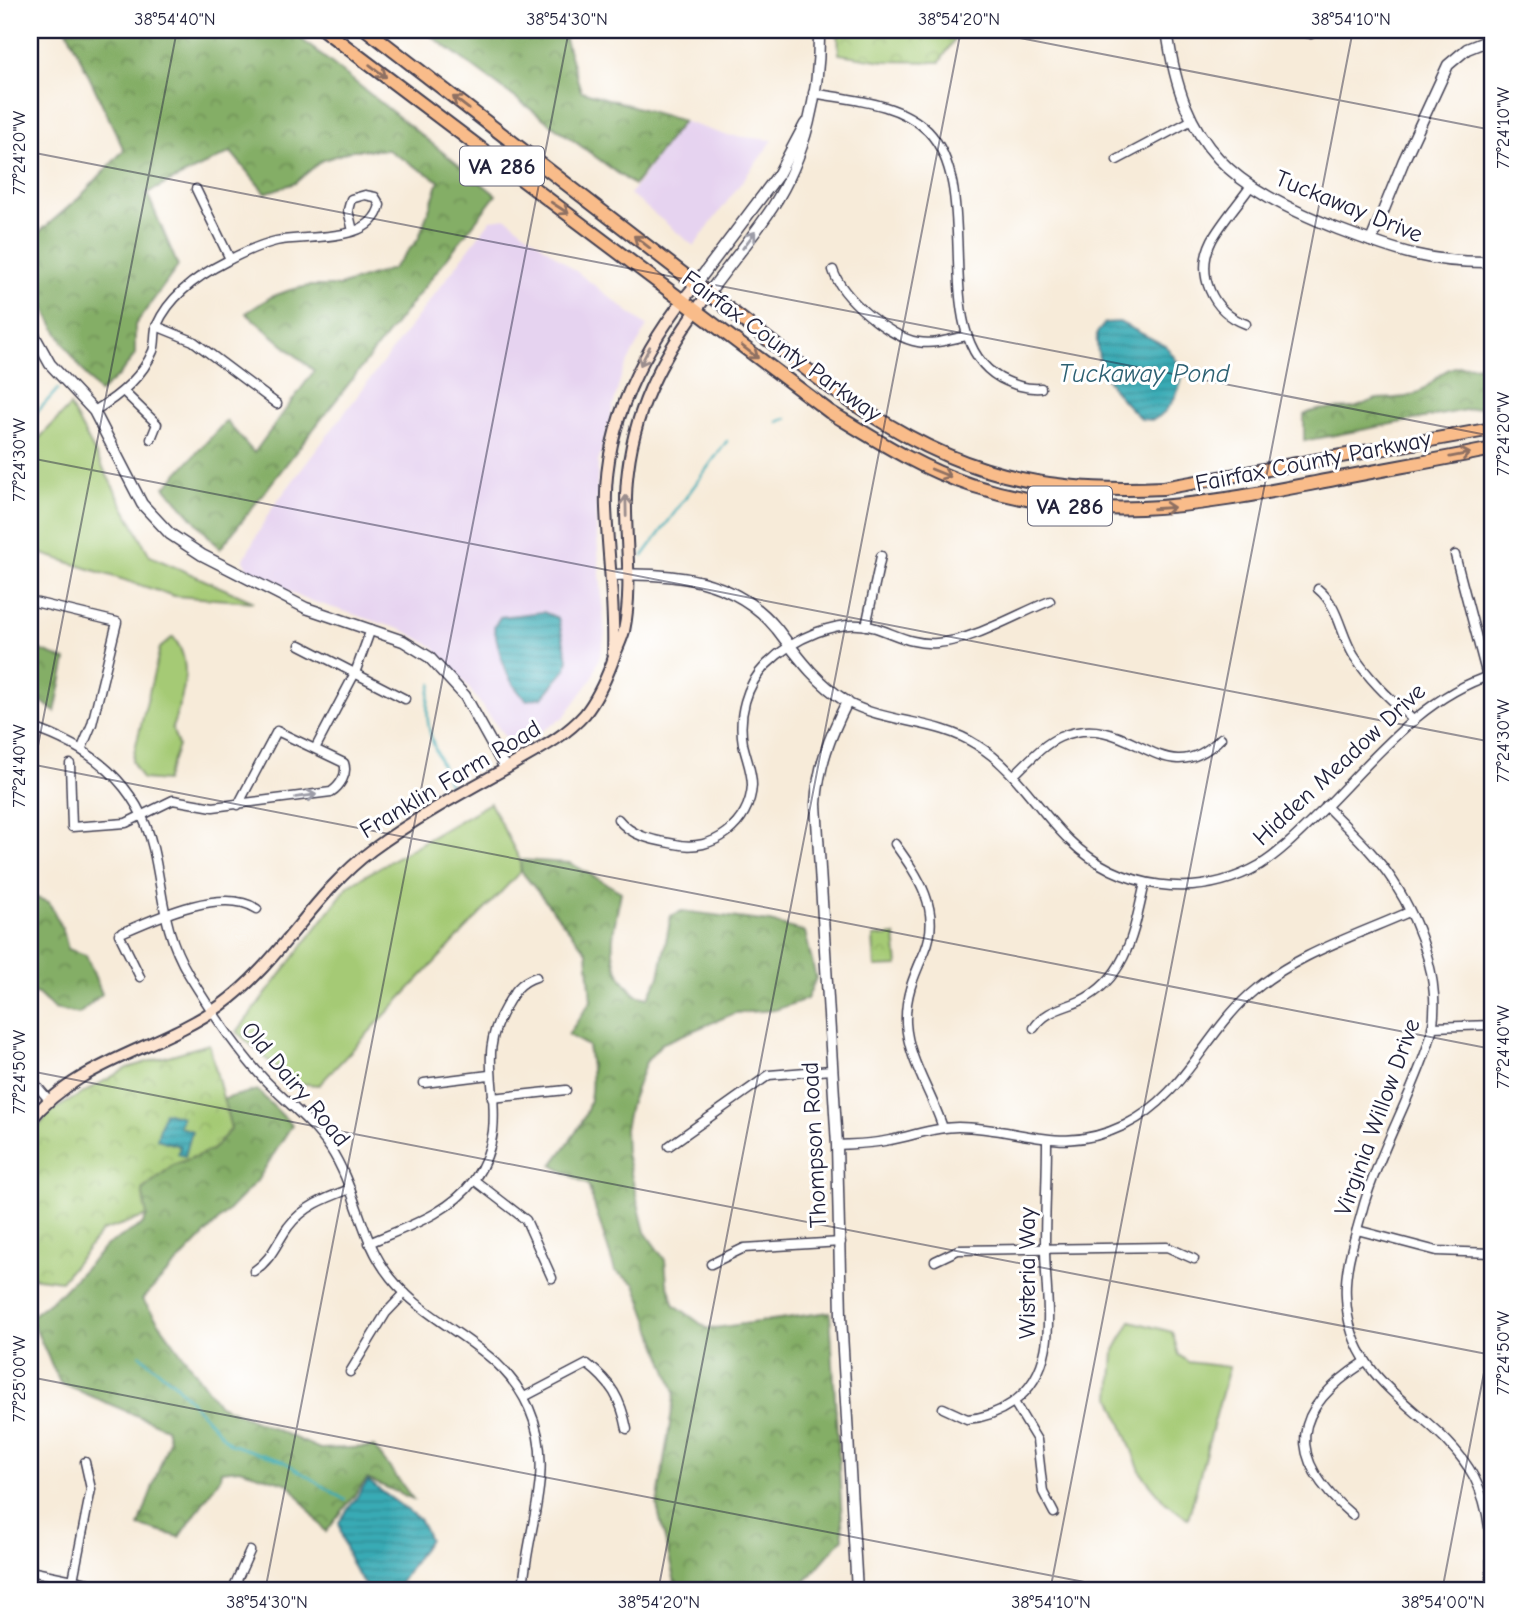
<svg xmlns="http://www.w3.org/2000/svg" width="1522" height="1621" font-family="'Comic Neue',sans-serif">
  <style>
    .built { fill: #e6d3f0 }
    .grass { fill: #a5ca74; stroke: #647658; stroke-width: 2 }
    .forest { fill: url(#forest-crowns); stroke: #536850; stroke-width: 2 }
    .park { fill: url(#park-crowns); stroke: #647658; stroke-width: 2 }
    .water { fill: url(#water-rules); stroke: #2e6678; stroke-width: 2 }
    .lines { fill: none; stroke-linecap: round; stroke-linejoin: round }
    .stream { stroke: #39abb5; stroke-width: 2.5 }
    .minor-casing { stroke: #424053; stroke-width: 11 }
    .tertiary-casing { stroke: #424053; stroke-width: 13 }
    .secondary-casing { stroke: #424053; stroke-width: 14 }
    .trunk-casing { stroke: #424053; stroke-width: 16 }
    .minor { stroke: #fff; stroke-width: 8 }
    .tertiary { stroke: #fff; stroke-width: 10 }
    .secondary { stroke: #fde4d0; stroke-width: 10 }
    .trunk { stroke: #f9bc8a; stroke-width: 12 }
    .oneway { stroke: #8e6f62 }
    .oneway2 { stroke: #9c9ca7 }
    .oneway3 { stroke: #9a8d8d }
    .ticks { fill: none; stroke: #22223b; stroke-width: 2; stroke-opacity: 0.45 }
    .labels { text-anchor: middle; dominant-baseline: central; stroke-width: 6; stroke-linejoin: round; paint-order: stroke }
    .shield { fill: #fff; stroke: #646476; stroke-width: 2 }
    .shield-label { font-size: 23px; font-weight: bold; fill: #22223b }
    .street-label { font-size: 24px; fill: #22223b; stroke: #fff }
    .water-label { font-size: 26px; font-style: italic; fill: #2c6072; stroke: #fff }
    .neatline { fill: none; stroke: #22223b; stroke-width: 2.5 }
    .ticks-label { font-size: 18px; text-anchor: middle; fill: #22223b }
  </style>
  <defs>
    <pattern id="forest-crowns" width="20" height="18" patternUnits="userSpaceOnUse" patternTransform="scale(1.75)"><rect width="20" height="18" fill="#84ae66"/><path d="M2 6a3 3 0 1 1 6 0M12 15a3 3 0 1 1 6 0" fill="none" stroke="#6c8d55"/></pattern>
    <pattern id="park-crowns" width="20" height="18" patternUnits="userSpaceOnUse" patternTransform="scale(1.75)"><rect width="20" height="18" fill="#a5ca74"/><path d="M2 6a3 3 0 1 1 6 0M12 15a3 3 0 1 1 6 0" fill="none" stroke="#8ead65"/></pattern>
    <pattern id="water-rules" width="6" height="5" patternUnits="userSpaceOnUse" patternTransform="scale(1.75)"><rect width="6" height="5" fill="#39abb5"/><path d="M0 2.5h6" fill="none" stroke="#308b94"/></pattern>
  </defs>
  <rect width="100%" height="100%" fill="#fff"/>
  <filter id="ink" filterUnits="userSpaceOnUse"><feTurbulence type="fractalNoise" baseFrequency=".0143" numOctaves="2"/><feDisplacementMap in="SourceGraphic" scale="14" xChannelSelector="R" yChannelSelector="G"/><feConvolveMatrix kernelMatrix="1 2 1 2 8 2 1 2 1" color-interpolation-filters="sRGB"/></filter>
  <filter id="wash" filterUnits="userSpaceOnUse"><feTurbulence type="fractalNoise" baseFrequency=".00686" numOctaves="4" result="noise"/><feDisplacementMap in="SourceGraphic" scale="28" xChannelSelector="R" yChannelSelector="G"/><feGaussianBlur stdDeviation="1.57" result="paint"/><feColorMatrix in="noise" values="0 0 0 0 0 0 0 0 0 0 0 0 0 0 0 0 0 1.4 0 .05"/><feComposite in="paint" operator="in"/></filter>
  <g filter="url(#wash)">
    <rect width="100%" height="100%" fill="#f7ebd9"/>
    <g class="built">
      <polygon points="683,121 725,135 773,140 694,246 630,194"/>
      <polygon points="507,218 647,326 622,373 598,462 596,525 605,634 601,652 592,679 564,717 514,749 462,679 436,655 436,648 403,630 302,598 247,570 244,559 270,511 491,220"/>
    </g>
    <g class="grass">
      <polygon points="70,406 150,556 254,602 174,596 30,550 30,448"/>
      <path d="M173,637C195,663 182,700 172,728L178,746L165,781L142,779L132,761L160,648Z"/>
      <polygon points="490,803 520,860 521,871 319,1085 293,1083 237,1032 349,885"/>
      <polygon points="1131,1321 1172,1332 1179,1355 1188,1362 1229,1367 1188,1519 1165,1502 1141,1473 1111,1397 1114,1352"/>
    </g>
    <g class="forest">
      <path d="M67,30H290L496,195L220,549L165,487L226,421L254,453L314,371L246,313L271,297L290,290L309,286H339L392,269L418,240L439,181L388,150H353L321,161L295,183L265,193L231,152L147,193L178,266L135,325V355L118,376L99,393C64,345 30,302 30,240L79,198L124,150Z"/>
      <polygon points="423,30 562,30 581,91 683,121 634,185"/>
      <path d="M1492,354V405L1304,441V415C1321,406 1333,410 1352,408C1360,407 1368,401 1377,399C1388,398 1399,399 1410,396C1428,392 1437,371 1455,367C1469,363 1485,372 1492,354Z"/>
      <polygon points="30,646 66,660 55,712 36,697 30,696"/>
      <path d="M520,860L570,863L621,892C613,934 602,964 636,995L648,998L659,977L671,916L682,911L770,922L805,932L816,978L807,999L775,1010L735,1013L661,1044L646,1062L630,1105L625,1129L626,1153L645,1232L665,1260L667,1283L675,1305L708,1329L830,1312L843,1538L797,1591H677L657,1506L675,1392L635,1284L615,1271L588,1185L552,1165C587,1118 598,1106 588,1046L568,1035L591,1001L587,952L521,871Z"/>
      <polygon points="30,896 49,902 63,930 68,949 86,955 102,994 79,1014 54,1009 38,994 30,992"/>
      <polygon points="257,1090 292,1125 257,1181 142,1299 219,1405 320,1449 374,1447 413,1499 367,1479 326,1532 289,1484 239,1469 221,1471 220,1478 180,1537 139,1526 169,1440 166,1428 60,1383 30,1317 62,1292 107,1245 143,1224 147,1216 142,1190 173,1165 212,1150 231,1129 223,1099"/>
    </g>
    <g class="park">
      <polygon points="838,30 960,30 940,62 884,61 839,54"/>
      <polygon points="895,935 898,966 875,967 873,937"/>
      <polygon points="209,1044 231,1129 212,1150 173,1165 142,1190 147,1216 102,1231 61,1281 30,1277 30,1138 50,1112 127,1068"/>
    </g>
    <g class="water">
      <path d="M1119,322L1166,346L1182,368C1184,386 1170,412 1153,420L1141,419C1114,393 1095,372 1097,333L1105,323Z"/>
      <path d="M543,612L558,618L568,659L566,669L543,697L527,700C504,680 500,655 494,627L500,617Z"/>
      <polygon points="164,1112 182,1117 179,1127 192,1131 185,1156 178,1154 180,1146 157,1139"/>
      <path d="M368,1481L419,1519L429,1539L395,1591H371C352,1572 343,1548 339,1522Z"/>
    </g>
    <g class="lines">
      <g class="stream">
        <polyline points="30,420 58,389"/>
        <polyline points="778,422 787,418"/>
        <polyline points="643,556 727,441"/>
        <path d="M432,684C419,723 436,750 450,786"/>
        <polyline points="140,1355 175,1384 230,1444 283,1461 345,1500"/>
      </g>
    </g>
  </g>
  <g filter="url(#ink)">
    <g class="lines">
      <defs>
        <g id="minor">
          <polyline points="1295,30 1311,34"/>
          <path d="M813,93C851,100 899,102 928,131C986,191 926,336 1000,378C1014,385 1025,389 1041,388"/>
          <polyline points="1117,160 1192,120"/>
          <polyline points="196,189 230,259"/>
          <path d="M833,270C841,297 890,338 918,342C935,345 951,339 966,336"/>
          <path d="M1246,324C1212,312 1195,274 1212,240C1222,222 1238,204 1250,187"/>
          <polyline points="156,326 193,341 277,404"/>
          <polyline points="123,391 157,424 151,439"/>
          <path d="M94,411C118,397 142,377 153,351C156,343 154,332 157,325C170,295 199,275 227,261C242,253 259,245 276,241C306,234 371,245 380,205L375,197L365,195L351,199L348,210L353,231"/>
          <polyline points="1455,555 1487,676"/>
          <path d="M1318,589C1339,606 1340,634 1354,656C1370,681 1393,701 1414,721"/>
          <polyline points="30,601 117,622 92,724 82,748"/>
          <polyline points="866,626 881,556"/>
          <polyline points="300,645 405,699"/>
          <path d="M847,702C888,724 937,719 977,745C1016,769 1037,809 1069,840C1120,890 1197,901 1260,865C1284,850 1304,828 1324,809C1374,759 1423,696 1492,675"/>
          <path d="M30,727C90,746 138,784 153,848C164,895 162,930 189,975C211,1011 235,1048 264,1079C286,1102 312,1121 330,1148C357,1189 360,1240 391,1278C432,1329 501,1344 529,1408C557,1471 526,1527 523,1591"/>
          <polyline points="316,747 355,673 371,629"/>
          <path d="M70,764L72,827L126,823L173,800L213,807L331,792C340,786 348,774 344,763L277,731L238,805"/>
          <path d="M1014,775C1029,761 1042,745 1060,737C1130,707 1162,798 1221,738"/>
          <path d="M1326,806C1349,830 1375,853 1393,881C1422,925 1445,991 1429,1042C1411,1098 1381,1148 1364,1204C1356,1235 1344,1266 1346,1297C1349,1391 1437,1408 1474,1477C1493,1513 1491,1552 1491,1591"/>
          <path d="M618,819C632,837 654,840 675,844C713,853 750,824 752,785C752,771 746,758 743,744C738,716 746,685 766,665C792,639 839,616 876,628C897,635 913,645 937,643C972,641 1017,614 1050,601"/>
          <path d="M895,844C918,876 942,910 925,951C914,976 905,995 906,1023C908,1060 932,1093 943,1128"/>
          <path d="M140,977L119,934C153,919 222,886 257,909"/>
          <polyline points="1432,1027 1492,1025"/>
          <path d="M1034,1028C1046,1010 1062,1009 1080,1001C1128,978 1134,929 1145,883"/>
          <polyline points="30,1078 49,1100"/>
          <polyline points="424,1083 489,1075"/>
          <polyline points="492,1098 566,1090"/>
          <path d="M837,1145C855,1144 872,1144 890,1140C913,1136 934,1127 958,1127C1022,1127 1058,1157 1125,1125C1183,1097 1203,1037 1249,995C1293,955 1355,936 1409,912"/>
          <polyline points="669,1146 769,1075 831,1070"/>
          <polyline points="474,1180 526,1220 552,1278"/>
          <polyline points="1357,1230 1437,1251 1492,1253"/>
          <path d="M369,1243C406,1227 449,1214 474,1180C484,1166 491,1148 493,1131C498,1083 478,1053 506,1006C514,992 520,982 536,977"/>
          <polyline points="935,1261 958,1250 1101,1248 1167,1247 1194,1259"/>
          <polyline points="711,1264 744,1248 841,1242"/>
          <path d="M254,1271C272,1259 276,1244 288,1227C304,1206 326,1198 350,1189"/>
          <polyline points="350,1372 386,1313 405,1293"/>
          <path d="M524,1397L587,1364C611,1382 621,1399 627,1429"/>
          <polyline points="1014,1402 1037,1440 1043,1492 1054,1513"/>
          <path d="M943,1408L967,1419C983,1418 999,1412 1012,1403C1063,1367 1045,1301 1045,1248C1045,1212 1047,1176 1047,1140"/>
          <path d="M1352,1515C1284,1457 1291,1409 1365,1362"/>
          <polyline points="30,1571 126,1591"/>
          <polyline points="73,1580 91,1489 85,1462"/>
          <polyline points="232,1591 250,1551"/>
        </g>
        <g id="tertiary">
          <path d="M1167,30C1183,150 1231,186 1338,229C1396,251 1429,263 1492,262"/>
          <polyline points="1371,241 1404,160 1448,65 1467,49 1492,39"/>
          <polyline points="696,284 778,175 805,124"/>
          <path d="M708,294C729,265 752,238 772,208C806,156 820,92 819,30"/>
          <polyline points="30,328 50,364 94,411 142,504 170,534 202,555 306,608 403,641 429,657 465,696 505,768"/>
          <path d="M611,575C671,572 736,578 777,629C799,658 816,682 847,702C830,736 818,766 816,804L837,1145L841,1316L857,1591"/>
        </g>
        <g id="secondary">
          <path d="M613,653C615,605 608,557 606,508C603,425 644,346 696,284"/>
          <path d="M30,1121C77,1061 160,1049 220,1006C280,963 313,894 372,850C414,819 460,794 505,769C533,752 563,739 585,714C597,699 605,681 612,663C615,652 621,642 624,631C635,578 621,523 628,470C636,401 668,348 708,294"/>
        </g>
        <g id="trunk">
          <path d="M324,30L830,412C876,440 919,468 971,485C1098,525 1189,507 1315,483C1374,471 1434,461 1492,449"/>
          <path d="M367,30L827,385C941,466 1023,495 1163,488L1492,429"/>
        </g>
      </defs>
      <use href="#minor" class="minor-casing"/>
      <use href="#tertiary" class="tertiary-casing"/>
      <use href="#secondary" class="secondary-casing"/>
      <use href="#trunk" class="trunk-casing"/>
      <use href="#minor" class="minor"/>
      <use href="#tertiary" class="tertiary"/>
      <use href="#secondary" class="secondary"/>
      <use href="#trunk" class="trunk"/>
    </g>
    <defs><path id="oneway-shaft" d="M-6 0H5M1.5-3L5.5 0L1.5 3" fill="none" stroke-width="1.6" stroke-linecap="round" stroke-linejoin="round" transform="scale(1.75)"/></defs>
    <g class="oneway">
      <use href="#oneway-shaft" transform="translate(378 71) rotate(37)"/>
      <use href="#oneway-shaft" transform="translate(461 103) rotate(-142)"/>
      <use href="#oneway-shaft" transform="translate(560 208) rotate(33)"/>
      <use href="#oneway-shaft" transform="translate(642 242) rotate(-142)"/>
      <use href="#oneway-shaft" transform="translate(750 352) rotate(38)"/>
      <use href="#oneway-shaft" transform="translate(1460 455) rotate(-11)"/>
      <use href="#oneway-shaft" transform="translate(941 473) rotate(22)"/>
      <use href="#oneway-shaft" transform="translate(1164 508) rotate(-4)"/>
    </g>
    <g class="oneway2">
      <use href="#oneway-shaft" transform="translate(749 240) rotate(-53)"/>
      <use href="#oneway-shaft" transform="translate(306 796) rotate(-8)"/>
    </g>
    <g class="oneway3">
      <use href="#oneway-shaft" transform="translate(645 356) rotate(117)"/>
      <use href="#oneway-shaft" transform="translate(626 506) rotate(-91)"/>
    </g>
  </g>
  <path class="ticks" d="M979,30L1492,130M30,152L1492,436M30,458L1492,742M30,764L1492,1049M30,787L177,30M30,1071L1492,1355M30,1377L1131,1591M265,1591L569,30M658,1591L961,30M1050,1591L1353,30M1442,1591L1492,1331"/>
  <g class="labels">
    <g class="shield">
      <rect x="460" y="146.5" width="84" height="39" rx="5"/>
      <rect x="1028" y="486.5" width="84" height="39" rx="5"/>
    </g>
    <g class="shield-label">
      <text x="502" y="166">VA 286</text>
      <text x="1070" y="506">VA 286</text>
    </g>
    <g class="street-label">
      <text transform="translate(1349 206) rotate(22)">Tuckaway Drive</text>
      <text transform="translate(782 346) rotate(36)">Fairfax County Parkway</text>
      <text transform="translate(1313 461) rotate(-11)">Fairfax County Parkway</text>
      <text transform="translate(1339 764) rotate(-43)">Hidden Meadow Drive</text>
      <text transform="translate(450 779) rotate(-31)">Franklin Farm Road</text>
      <text transform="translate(296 1084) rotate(50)">Old Dairy Road</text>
      <text transform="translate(1377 1117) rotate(-70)">Virginia Willow Drive</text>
      <text transform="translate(814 1145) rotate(-93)">Thompson Road</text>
      <text transform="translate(1027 1273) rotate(-90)">Wisteria Way</text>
    </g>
    <g class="water-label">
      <text x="1144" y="374">Tuckaway Pond</text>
    </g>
  </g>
  <rect width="1522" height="1621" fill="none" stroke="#fff" stroke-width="77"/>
  <rect x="38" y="38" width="1446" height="1544" class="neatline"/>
  <g class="ticks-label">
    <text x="175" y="25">38°54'40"N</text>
    <text x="567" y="25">38°54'30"N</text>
    <text x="959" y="25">38°54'20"N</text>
    <text x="1351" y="25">38°54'10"N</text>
    <text transform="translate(1503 128) rotate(-90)" y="6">77°24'10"W</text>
    <text transform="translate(19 153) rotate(-90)" y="6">77°24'20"W</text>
    <text transform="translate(1503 434) rotate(-90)" y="6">77°24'20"W</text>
    <text transform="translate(19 460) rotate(-90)" y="6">77°24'30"W</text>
    <text transform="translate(1503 741) rotate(-90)" y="6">77°24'30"W</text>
    <text transform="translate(19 766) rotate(-90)" y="6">77°24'40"W</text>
    <text transform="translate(1503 1047) rotate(-90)" y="6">77°24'40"W</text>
    <text transform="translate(19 1072) rotate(-90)" y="6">77°24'50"W</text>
    <text transform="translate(1503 1353) rotate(-90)" y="6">77°24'50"W</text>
    <text transform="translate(19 1379) rotate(-90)" y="6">77°25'00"W</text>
    <text x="267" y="1608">38°54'30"N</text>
    <text x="659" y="1608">38°54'20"N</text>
    <text x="1051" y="1608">38°54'10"N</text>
    <text x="1443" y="1608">38°54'00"N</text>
  </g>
</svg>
